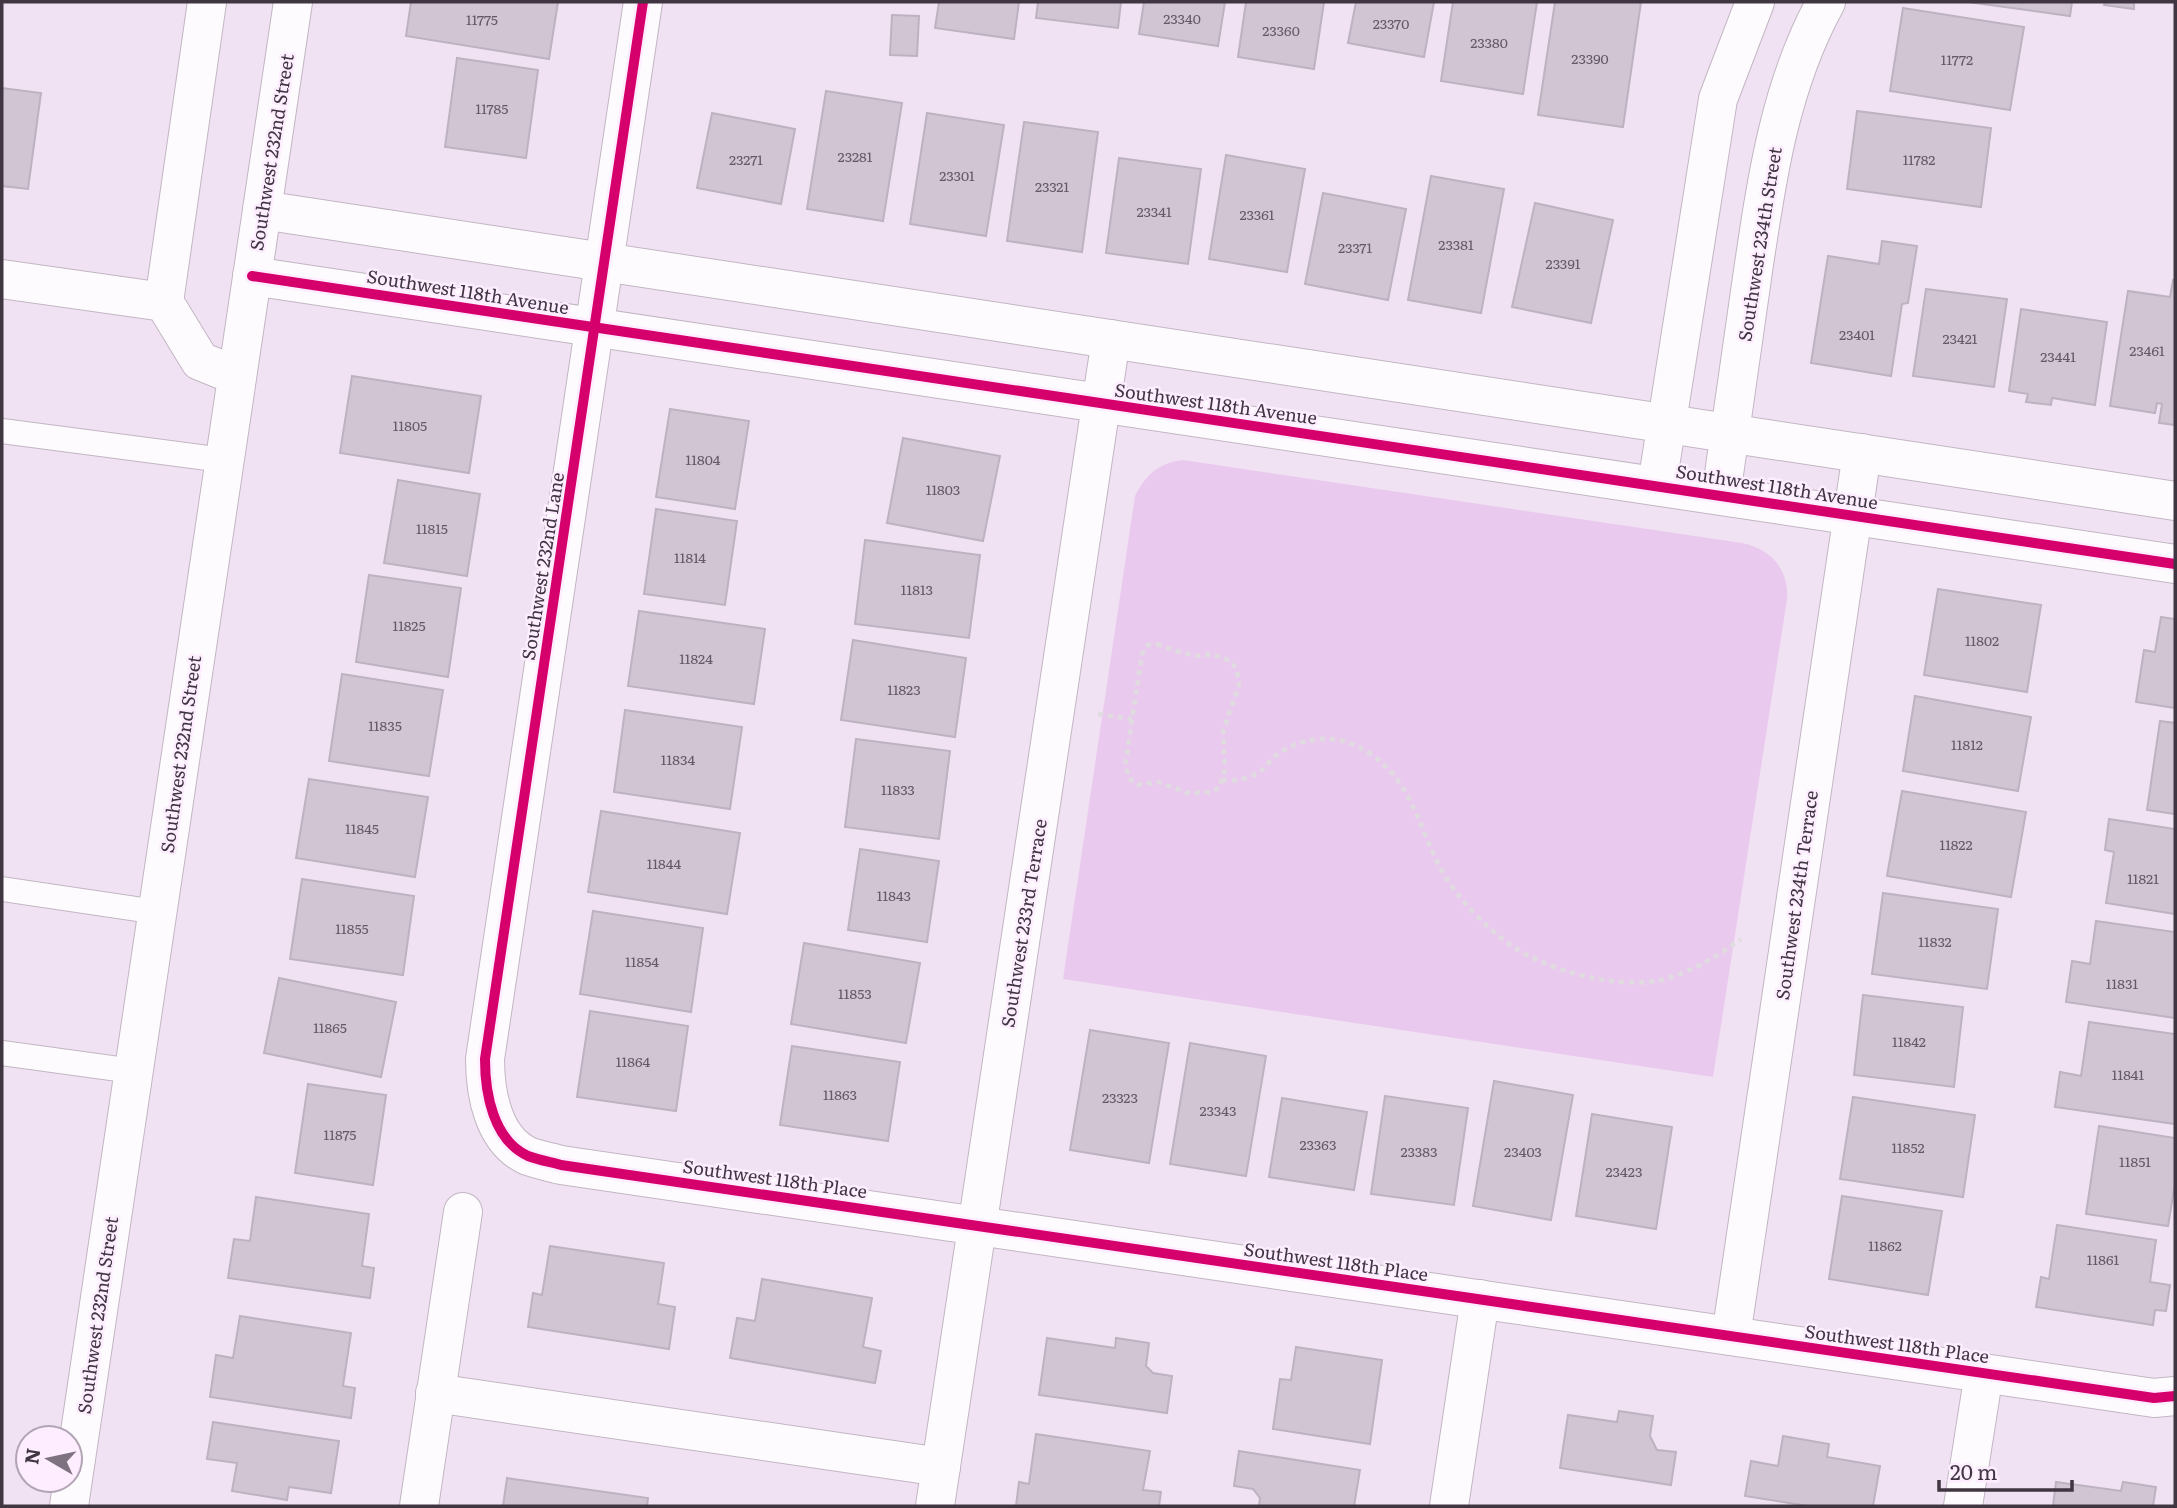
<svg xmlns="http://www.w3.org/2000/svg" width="2177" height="1508" font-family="Literata,serif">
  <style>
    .green { fill: #e9caee }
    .building { fill: #d1c5d3; stroke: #bdb2bf; stroke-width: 2 }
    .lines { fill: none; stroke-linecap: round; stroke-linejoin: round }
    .service-casing { stroke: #c2b6c3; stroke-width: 26 }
    .minor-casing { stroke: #c2b6c3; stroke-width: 40 }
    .tertiary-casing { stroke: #c2b6c3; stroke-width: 40 }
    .path { stroke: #dfdbdf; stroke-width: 4.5; stroke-dasharray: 5 5; stroke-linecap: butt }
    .service { stroke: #fdfbfd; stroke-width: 24 }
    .minor { stroke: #fdfbfd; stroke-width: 38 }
    .tertiary { stroke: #fdfbfd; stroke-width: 38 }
    .cycleway-casing { stroke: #fdedff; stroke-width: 15 }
    .cycleway { stroke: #d6006c; stroke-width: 10 }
    .labels { text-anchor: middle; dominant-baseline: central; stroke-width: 5; stroke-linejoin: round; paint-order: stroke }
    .number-label { font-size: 14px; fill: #645a66 }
    .street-label { font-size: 18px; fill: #403642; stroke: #fdedff }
  </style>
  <rect width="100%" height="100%" fill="#f1e2f3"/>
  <path class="green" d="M1183,460L1742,543C1771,549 1789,569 1787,599L1713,1077L1063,979L1135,496C1146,474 1159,463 1183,460Z"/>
  <g class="building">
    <polygon points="411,2 558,2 549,59 406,36"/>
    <polygon points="939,2 1019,2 1014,39 935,28"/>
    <polygon points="1038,2 1121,2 1118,28 1036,18"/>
    <polygon points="1144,2 1225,2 1218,46 1139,34"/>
    <polygon points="1246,2 1324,2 1314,69 1238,57"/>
    <polygon points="1356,2 1434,2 1424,57 1348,43"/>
    <polygon points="1453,2 1537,2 1523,94 1441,81"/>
    <polygon points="1555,2 1641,2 1623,127 1538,115"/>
    <polygon points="1968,2 2072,2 2070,16"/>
    <polygon points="2105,2 2134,2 2134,9 2104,5"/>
    <polygon points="1903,8 2024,27 2010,110 1890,91"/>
    <polygon points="892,15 919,16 917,56 890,55"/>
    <polygon points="457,58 538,70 526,158 445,147"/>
    <polygon points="2,88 41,93 28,189 2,186"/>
    <polygon points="826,91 902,103 883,221 807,209"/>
    <polygon points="1857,111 1991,128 1981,207 1847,189"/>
    <polygon points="712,113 795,129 781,204 697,188"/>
    <polygon points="927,113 1004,125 986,236 910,224"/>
    <polygon points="1024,122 1098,132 1082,252 1007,241"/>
    <polygon points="1226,155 1305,169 1287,272 1209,259"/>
    <polygon points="1119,158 1201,169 1188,264 1106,253"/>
    <polygon points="1431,176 1504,189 1481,313 1408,300"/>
    <polygon points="1323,193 1406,209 1388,300 1305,284"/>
    <polygon points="1535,203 1613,220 1591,323 1512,307"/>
    <polygon points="1882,241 1917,246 1908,303 1902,304 1891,376 1811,363 1828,256 1879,264"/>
    <polygon points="2173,280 2175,281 2175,425 2159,423 2162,404 2157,403 2155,413 2110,406 2128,291 2170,297"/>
    <polygon points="1926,289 2007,299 1994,387 1913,376"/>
    <polygon points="2021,309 2107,322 2095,405 2052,398 2051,405 2026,402 2028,394 2009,391"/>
    <polygon points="352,376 481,396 469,473 340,453"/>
    <polygon points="670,409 749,421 735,509 656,497"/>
    <polygon points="903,438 1000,456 983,541 887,523"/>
    <polygon points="398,480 480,494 467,576 384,563"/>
    <polygon points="656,509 737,521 725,605 644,594"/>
    <polygon points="865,540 980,555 969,638 855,624"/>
    <polygon points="369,575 461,588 448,677 356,662"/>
    <polygon points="1938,589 2041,605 2027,692 1924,675"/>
    <polygon points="639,611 765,629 754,704 628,686"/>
    <polygon points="2161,617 2175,619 2175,708 2136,702 2144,650 2155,652"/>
    <polygon points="853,640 966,658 955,737 841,720"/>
    <polygon points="342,674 443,690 429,776 329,761"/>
    <polygon points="1915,696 2031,717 2018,791 1903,771"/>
    <polygon points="625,710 742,727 730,809 614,792"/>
    <polygon points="2160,721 2175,723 2175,814 2147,810"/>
    <polygon points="856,739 950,751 939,839 845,827"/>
    <polygon points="309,779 428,797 415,877 296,858"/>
    <polygon points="1902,791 2026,812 2011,897 1887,876"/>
    <polygon points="601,811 740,833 727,914 588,892"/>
    <polygon points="2109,819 2175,829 2175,914 2106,903 2114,852 2105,850"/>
    <polygon points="860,849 939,861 927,942 848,930"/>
    <polygon points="302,879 414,896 403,975 290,959"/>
    <polygon points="1883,893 1998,909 1987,989 1872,974"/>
    <polygon points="593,911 703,928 691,1012 580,994"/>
    <polygon points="2096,921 2175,932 2175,1018 2066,1002 2072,961 2090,964"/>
    <polygon points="804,943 920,963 906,1043 791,1024"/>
    <polygon points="279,978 396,1002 381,1077 264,1053"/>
    <polygon points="1863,995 1963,1007 1954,1087 1854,1075"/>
    <polygon points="590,1011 688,1026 676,1111 577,1097"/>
    <polygon points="2089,1022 2175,1034 2175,1124 2055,1107 2060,1072 2081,1076"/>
    <polygon points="1090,1030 1169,1043 1149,1163 1070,1150"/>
    <polygon points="1190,1043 1266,1056 1246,1176 1170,1164"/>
    <polygon points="792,1046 900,1062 888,1141 780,1125"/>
    <polygon points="1494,1081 1573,1095 1551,1220 1473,1206"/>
    <polygon points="308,1084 386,1095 373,1185 295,1173"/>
    <polygon points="1385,1096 1468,1108 1454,1205 1371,1194"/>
    <polygon points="1853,1097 1975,1115 1963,1197 1840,1179"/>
    <polygon points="1282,1098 1367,1112 1354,1190 1269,1177"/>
    <polygon points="1592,1114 1672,1127 1656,1229 1576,1216"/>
    <polygon points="2099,1126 2175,1138 2175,1184 2168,1226 2086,1214"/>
    <polygon points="1842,1196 1942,1211 1928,1295 1829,1279"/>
    <polygon points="256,1197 369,1214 362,1266 374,1268 370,1298 228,1278 234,1239 250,1241"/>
    <polygon points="2057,1225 2156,1240 2150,1282 2170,1285 2166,1311 2155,1310 2153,1325 2036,1307 2041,1277 2049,1279"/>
    <polygon points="550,1246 664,1263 658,1304 675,1307 669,1349 528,1327 533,1293 542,1295"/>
    <polygon points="762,1279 872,1298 863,1347 881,1351 875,1383 730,1358 737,1318 755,1321"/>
    <polygon points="240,1316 351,1333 343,1386 355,1388 351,1418 210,1397 216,1355 233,1358"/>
    <polygon points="1047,1338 1115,1348 1116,1338 1149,1343 1146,1366 1153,1373 1172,1376 1167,1413 1039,1395"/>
    <polygon points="1296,1347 1382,1360 1370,1444 1273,1429 1280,1379 1291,1380"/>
    <polygon points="1619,1411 1653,1416 1650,1436 1657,1450 1676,1452 1671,1485 1560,1468 1568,1415 1617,1422"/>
    <polygon points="213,1422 339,1441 331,1493 289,1487 287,1500 232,1491 237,1463 207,1459"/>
    <polygon points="1036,1434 1150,1451 1143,1490 1161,1492 1159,1506 1016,1506 1019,1482 1029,1484"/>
    <polygon points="1783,1436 1829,1444 1827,1457 1880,1466 1873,1506 1808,1506 1745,1496 1751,1461 1778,1466"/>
    <polygon points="1239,1451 1360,1470 1354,1506 1259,1506 1260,1498 1253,1489 1234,1486"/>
    <polygon points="507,1478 648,1498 647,1506 503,1506"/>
    <polygon points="2056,1482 2121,1491 2123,1482 2156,1487 2153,1506 2053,1506"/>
  </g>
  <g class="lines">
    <defs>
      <g id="service">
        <polyline points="2,431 223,460"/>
        <polyline points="2,889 157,912"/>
        <polyline points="2,1053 133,1071"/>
      </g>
      <g id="minor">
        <path d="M643,2L485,1059C485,1093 493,1140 528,1156C539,1160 550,1162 561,1165L2154,1398L2175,1396"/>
        <polyline points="262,210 2175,501"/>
        <polyline points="252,276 2175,564"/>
        <polyline points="2,279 164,302 200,361 237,376"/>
        <polyline points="164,302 207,2"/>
        <polyline points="1657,485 1718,99 1755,2"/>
        <path d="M1721,495C1731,423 1742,350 1752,278C1766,183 1779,87 1826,2"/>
        <polyline points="1731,1336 1862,453"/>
        <polyline points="435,1393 941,1467"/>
        <polyline points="419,1506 463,1212"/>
        <polyline points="935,1506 1111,339"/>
        <polyline points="1449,1506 1480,1299"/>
        <polyline points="1963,1506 1984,1373"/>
      </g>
      <polyline id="tertiary" points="69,1506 293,2"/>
    </defs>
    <use href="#service" class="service-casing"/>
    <use href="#minor" class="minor-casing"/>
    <use href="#tertiary" class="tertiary-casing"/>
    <g class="path">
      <polygon points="1157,644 1182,653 1197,656 1212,654 1230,661 1237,669 1239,686 1223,731 1225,769 1220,786 1213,792 1188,793 1158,782 1137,785 1131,780 1125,766 1142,654 1148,645"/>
      <polyline points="1098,714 1132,719"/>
      <path d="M1222,780C1235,782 1251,778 1262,770C1266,767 1269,762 1273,758C1294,740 1326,733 1352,744C1419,773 1416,838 1453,888C1468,909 1489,929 1509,944C1546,970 1617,990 1661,980C1692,972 1716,957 1741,939"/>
    </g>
    <use href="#service" class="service"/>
    <use href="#minor" class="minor"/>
    <use href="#tertiary" class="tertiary"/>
    <defs>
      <g id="cycleway">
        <path d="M643,2L485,1059C485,1093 493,1140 528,1156C539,1160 550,1162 561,1165L2154,1398L2175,1396"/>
        <polyline points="252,276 2175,564"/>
      </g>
    </defs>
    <use href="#cycleway" class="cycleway-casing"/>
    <use href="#cycleway" class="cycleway"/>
  </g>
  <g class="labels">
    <g class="number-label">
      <text x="1182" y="18">23340</text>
      <text x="482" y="19">11775</text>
      <text x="1391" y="23">23370</text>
      <text x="1281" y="30">23360</text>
      <text x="1489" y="42">23380</text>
      <text x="1590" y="58">23390</text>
      <text x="1957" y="59">11772</text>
      <text x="492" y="108">11785</text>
      <text x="855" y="156">23281</text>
      <text x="746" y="159">23271</text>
      <text x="1919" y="159">11782</text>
      <text x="957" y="175">23301</text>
      <text x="1052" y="186">23321</text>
      <text x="1154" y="211">23341</text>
      <text x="1257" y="214">23361</text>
      <text x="1456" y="244">23381</text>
      <text x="1355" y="247">23371</text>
      <text x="1563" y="263">23391</text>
      <text x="1857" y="334">23401</text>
      <text x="1960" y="338">23421</text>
      <text x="2147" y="350">23461</text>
      <text x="2058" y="356">23441</text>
      <text x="410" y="425">11805</text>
      <text x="703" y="459">11804</text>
      <text x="943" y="489">11803</text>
      <text x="432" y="528">11815</text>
      <text x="690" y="557">11814</text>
      <text x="917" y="589">11813</text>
      <text x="409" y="625">11825</text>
      <text x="1982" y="640">11802</text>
      <text x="696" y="658">11824</text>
      <text x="904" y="689">11823</text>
      <text x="385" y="725">11835</text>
      <text x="1967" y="744">11812</text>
      <text x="678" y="759">11834</text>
      <text x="898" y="789">11833</text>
      <text x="362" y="828">11845</text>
      <text x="1956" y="844">11822</text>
      <text x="664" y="863">11844</text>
      <text x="2143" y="878">11821</text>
      <text x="894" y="895">11843</text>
      <text x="352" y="928">11855</text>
      <text x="1935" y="941">11832</text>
      <text x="642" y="961">11854</text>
      <text x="2122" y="983">11831</text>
      <text x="855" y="993">11853</text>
      <text x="330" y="1027">11865</text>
      <text x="1909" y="1041">11842</text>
      <text x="633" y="1061">11864</text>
      <text x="2128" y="1074">11841</text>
      <text x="840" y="1094">11863</text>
      <text x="1120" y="1097">23323</text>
      <text x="1218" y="1110">23343</text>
      <text x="340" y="1134">11875</text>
      <text x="1318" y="1144">23363</text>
      <text x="1908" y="1147">11852</text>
      <text x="1419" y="1151">23383</text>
      <text x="1523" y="1151">23403</text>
      <text x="2135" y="1161">11851</text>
      <text x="1624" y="1171">23423</text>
      <text x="1885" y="1245">11862</text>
      <text x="2103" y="1259">11861</text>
    </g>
    <g class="street-label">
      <text transform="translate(271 152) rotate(-81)">Southwest 232nd Street</text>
      <text transform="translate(1759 244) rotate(-81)">Southwest 234th Street</text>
      <text transform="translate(468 291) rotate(9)">Southwest 118th Avenue</text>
      <text transform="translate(1216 403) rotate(8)">Southwest 118th Avenue</text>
      <text transform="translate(1777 486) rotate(9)">Southwest 118th Avenue</text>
      <text transform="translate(542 566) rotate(-81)">Southwest 232nd Lane</text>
      <text transform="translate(180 754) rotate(-82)">Southwest 232nd Street</text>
      <text transform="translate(1796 895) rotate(-82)">Southwest 234th Terrace</text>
      <text transform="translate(1023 923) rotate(-81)">Southwest 233rd Terrace</text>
      <text transform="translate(775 1178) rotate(8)">Southwest 118th Place</text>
      <text transform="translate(1336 1261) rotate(8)">Southwest 118th Place</text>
      <text transform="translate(97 1315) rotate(-82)">Southwest 232nd Street</text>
      <text transform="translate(1897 1343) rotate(8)">Southwest 118th Place</text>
    </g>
  </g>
  <rect width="2177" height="1508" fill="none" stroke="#403642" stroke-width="7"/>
  <g transform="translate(49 1459) rotate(279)"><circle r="33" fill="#fdedff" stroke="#b1a4b3" stroke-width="2"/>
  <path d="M0-5L12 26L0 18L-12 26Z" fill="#7e7280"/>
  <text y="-10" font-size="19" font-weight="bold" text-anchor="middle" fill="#403642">N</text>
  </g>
  <path d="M1939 1480v10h133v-10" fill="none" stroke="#403642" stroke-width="3.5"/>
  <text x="1950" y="1480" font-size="21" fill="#403642" stroke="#fdedff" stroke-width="5" paint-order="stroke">20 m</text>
</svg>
